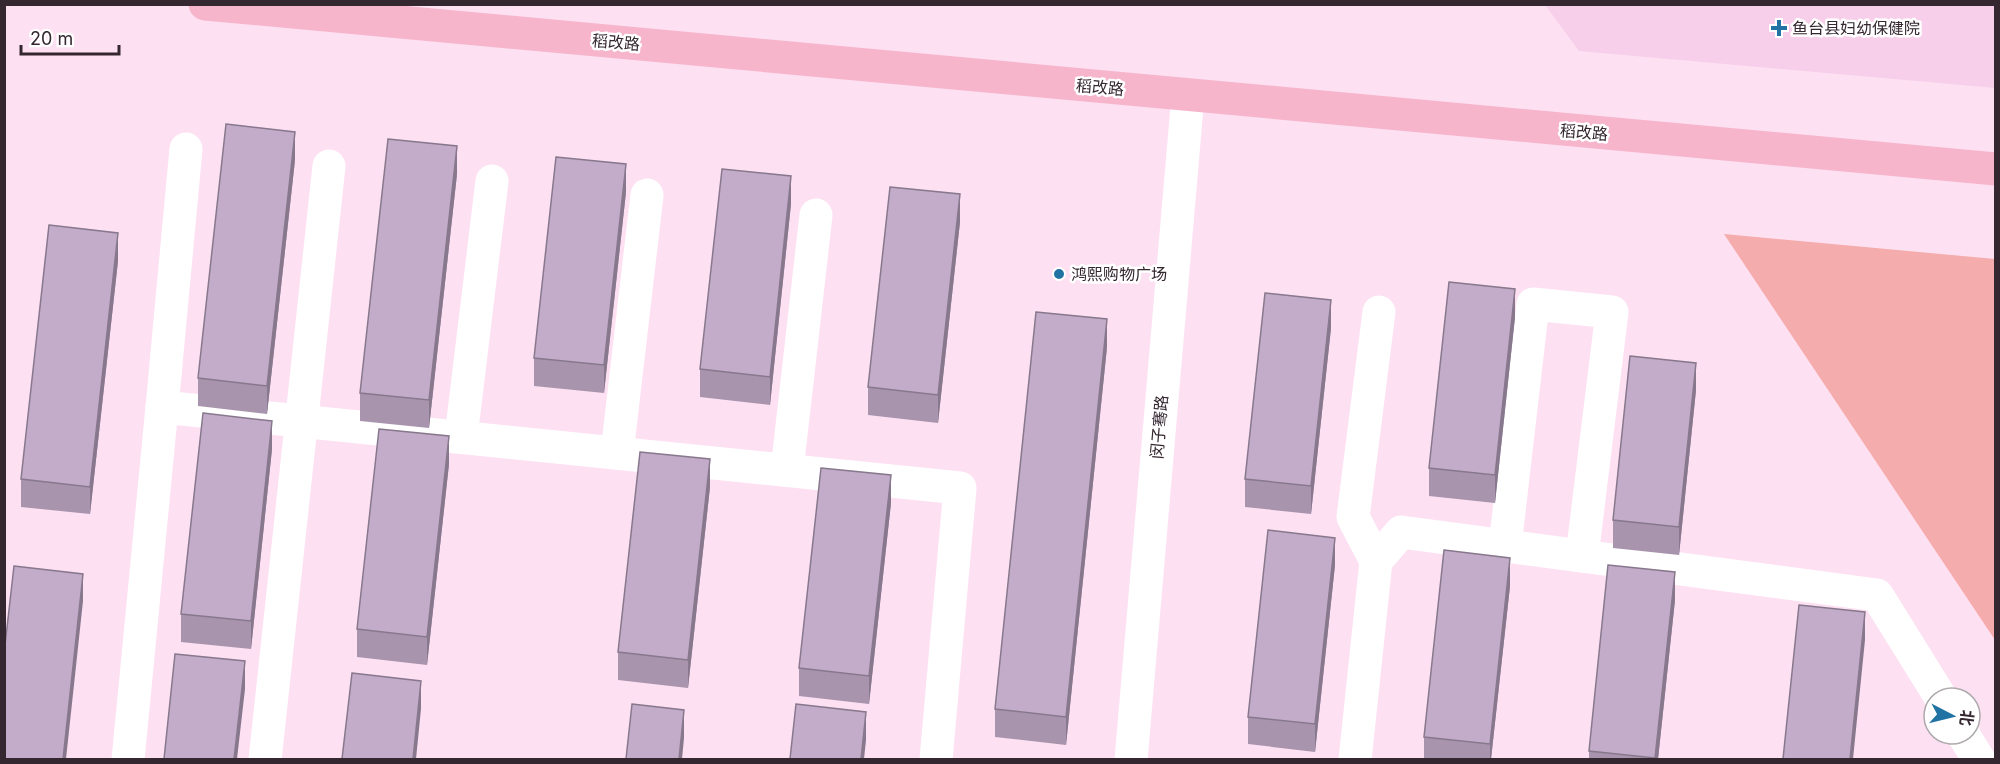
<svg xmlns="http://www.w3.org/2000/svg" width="2000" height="764" font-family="Inter,'Noto Sans SC',sans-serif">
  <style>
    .built { fill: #f8cfea }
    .green { fill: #f5acac }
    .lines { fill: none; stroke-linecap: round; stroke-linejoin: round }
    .minor { stroke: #fff; stroke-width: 33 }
    .major { stroke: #f7b5cc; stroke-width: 33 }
    .wall { fill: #a894ad }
    .shaded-wall { fill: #88788d }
    .building { fill: #c3acc9; stroke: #88788d; stroke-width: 1.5 }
    .poi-dot { fill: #2073a3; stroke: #fff; stroke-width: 2 }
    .labels { text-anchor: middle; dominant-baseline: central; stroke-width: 5; stroke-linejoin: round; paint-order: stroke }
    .poi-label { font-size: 16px; fill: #342730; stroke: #fff; text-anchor: start }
    .street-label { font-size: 16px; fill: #342730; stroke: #fff }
  </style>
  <rect width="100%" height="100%" fill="#fde1f2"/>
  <polygon class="built" points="1545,5 1995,5 1995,88 1579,51"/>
  <polygon class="green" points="1724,234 1995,259 1995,640"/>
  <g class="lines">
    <g class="minor">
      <polyline points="162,407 186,149"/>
      <polyline points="461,437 492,181"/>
      <polyline points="617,453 647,195"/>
      <polyline points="787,470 816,215"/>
      <polyline points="1505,546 1533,304 1612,312 1582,556"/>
      <polyline points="1376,561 1353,517 1379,312"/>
      <polyline points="1963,734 1979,760"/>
      <polyline points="128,760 162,407 960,488 936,760"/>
      <polyline points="265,760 329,166"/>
      <polyline points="1131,760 1188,95"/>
      <polyline points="1355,760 1376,561 1401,532 1877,595 1941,698"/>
    </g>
    <polyline class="major" points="205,4 1996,169"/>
  </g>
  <g class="wall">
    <polygon points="295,160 267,414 198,406 198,378"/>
    <polygon points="457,174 429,428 360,421 360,393"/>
    <polygon points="626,192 604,393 534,386 534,358"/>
    <polygon points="791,204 770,405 700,397 700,369"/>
    <polygon points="960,222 938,423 868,415 868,387"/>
    <polygon points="118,261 90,514 21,507 21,479"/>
    <polygon points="1515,317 1495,503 1429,496 1429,468"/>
    <polygon points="1331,328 1311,514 1245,507 1245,479"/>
    <polygon points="1107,347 1066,745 995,737 995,709"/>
    <polygon points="1696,390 1679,555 1613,548 1613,520"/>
    <polygon points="272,449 251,649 181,642 181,614"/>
    <polygon points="449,464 427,665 357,657 357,629"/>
    <polygon points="710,487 688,688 618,680 618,652"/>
    <polygon points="891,503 869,704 799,696 799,668"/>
    <polygon points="1335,565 1315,752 1248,744 1248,717"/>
    <polygon points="1510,586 1491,759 1424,759 1424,737"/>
    <polygon points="1675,600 1658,759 1589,759 1589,751"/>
  </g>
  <g class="shaded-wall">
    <polygon points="295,132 295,160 267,414 267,386"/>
    <polygon points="457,146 457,174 429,428 429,400"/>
    <polygon points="626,164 626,192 604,393 604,365"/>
    <polygon points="791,176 791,204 770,405 770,377"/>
    <polygon points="960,194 960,222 938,423 938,395"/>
    <polygon points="118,233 118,261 90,514 90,487"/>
    <polygon points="1515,289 1515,317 1495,503 1495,475"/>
    <polygon points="1331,300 1331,328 1311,514 1311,486"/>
    <polygon points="1107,319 1107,347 1066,745 1066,717"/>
    <polygon points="1696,363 1696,390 1679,555 1679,527"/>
    <polygon points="272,421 272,449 251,649 251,621"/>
    <polygon points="449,436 449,464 427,665 427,637"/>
    <polygon points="710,459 710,487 688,688 688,660"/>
    <polygon points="891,475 891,503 869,704 869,676"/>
    <polygon points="1335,538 1335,565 1315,752 1315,724"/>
    <polygon points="1510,558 1510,586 1491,759 1490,759 1490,744"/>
    <polygon points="1675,572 1675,600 1658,759 1655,759"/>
    <polygon points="83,574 83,601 66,759 63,759"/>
    <polygon points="1865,612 1865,640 1853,759 1850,759"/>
    <polygon points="245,661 245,689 237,759 234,759"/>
    <polygon points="421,681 421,709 416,759 413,759"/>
    <polygon points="684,710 684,738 682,759 679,759"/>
    <polygon points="866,712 866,740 864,759 861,759"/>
  </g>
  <g class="building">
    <polygon points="226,124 295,132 267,386 198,378"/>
    <polygon points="388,139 457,146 429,400 360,393"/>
    <polygon points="556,157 626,164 604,365 534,358"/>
    <polygon points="722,169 791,176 770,377 700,369"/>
    <polygon points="890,187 960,194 938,395 868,387"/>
    <polygon points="49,225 118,233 90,487 21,479"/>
    <polygon points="1449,282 1515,289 1495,475 1429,468"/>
    <polygon points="1265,293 1331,300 1311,486 1245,479"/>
    <polygon points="1036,312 1107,319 1066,717 995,709"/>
    <polygon points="1630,356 1696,363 1679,527 1613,520"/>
    <polygon points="203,413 272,421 251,621 181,614"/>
    <polygon points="379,429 449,436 427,637 357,629"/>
    <polygon points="640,452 710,459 688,660 618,652"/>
    <polygon points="821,468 891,475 869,676 799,668"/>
    <polygon points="1268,530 1335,538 1315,724 1248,717"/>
    <polygon points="1444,550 1510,558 1490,744 1424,737"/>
    <polygon points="1608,565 1675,572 1655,758 1589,751"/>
    <polygon points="14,566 83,574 63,759 4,759 4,654"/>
    <polygon points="1799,605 1865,612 1850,759 1783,759"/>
    <polygon points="175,654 245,661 234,759 164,759"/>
    <polygon points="352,673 421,681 413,759 342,759"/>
    <polygon points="632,704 684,710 679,759 626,759"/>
    <polygon points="796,704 866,712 861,759 790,759"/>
  </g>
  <g class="poi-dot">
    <path d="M1776 19h6v6h6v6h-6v6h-6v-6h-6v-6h6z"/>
    <circle cx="1059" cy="274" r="6"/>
  </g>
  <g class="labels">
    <g class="poi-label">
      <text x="1792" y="28">鱼台县妇幼保健院</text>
      <text x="1071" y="274">鸿熙购物广场</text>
    </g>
    <g class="street-label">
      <text transform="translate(616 42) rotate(5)">稻改路</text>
      <text transform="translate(1100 87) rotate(5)">稻改路</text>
      <text transform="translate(1584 132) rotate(5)">稻改路</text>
      <text transform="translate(1159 427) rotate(-85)">闵子骞路</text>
    </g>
  </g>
  <rect width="2000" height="764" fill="none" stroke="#342730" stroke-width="12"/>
  <g transform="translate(1952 716) rotate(97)"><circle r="28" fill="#ffffff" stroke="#aea9ac" stroke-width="1.5"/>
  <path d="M0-4.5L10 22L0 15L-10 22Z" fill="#2073a3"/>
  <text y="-9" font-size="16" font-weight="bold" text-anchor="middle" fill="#342730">北</text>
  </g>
  <path d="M21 45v9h98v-9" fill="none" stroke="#342730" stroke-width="3"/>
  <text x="30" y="45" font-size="18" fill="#342730" stroke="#ffffff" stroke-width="4.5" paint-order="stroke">20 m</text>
</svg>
